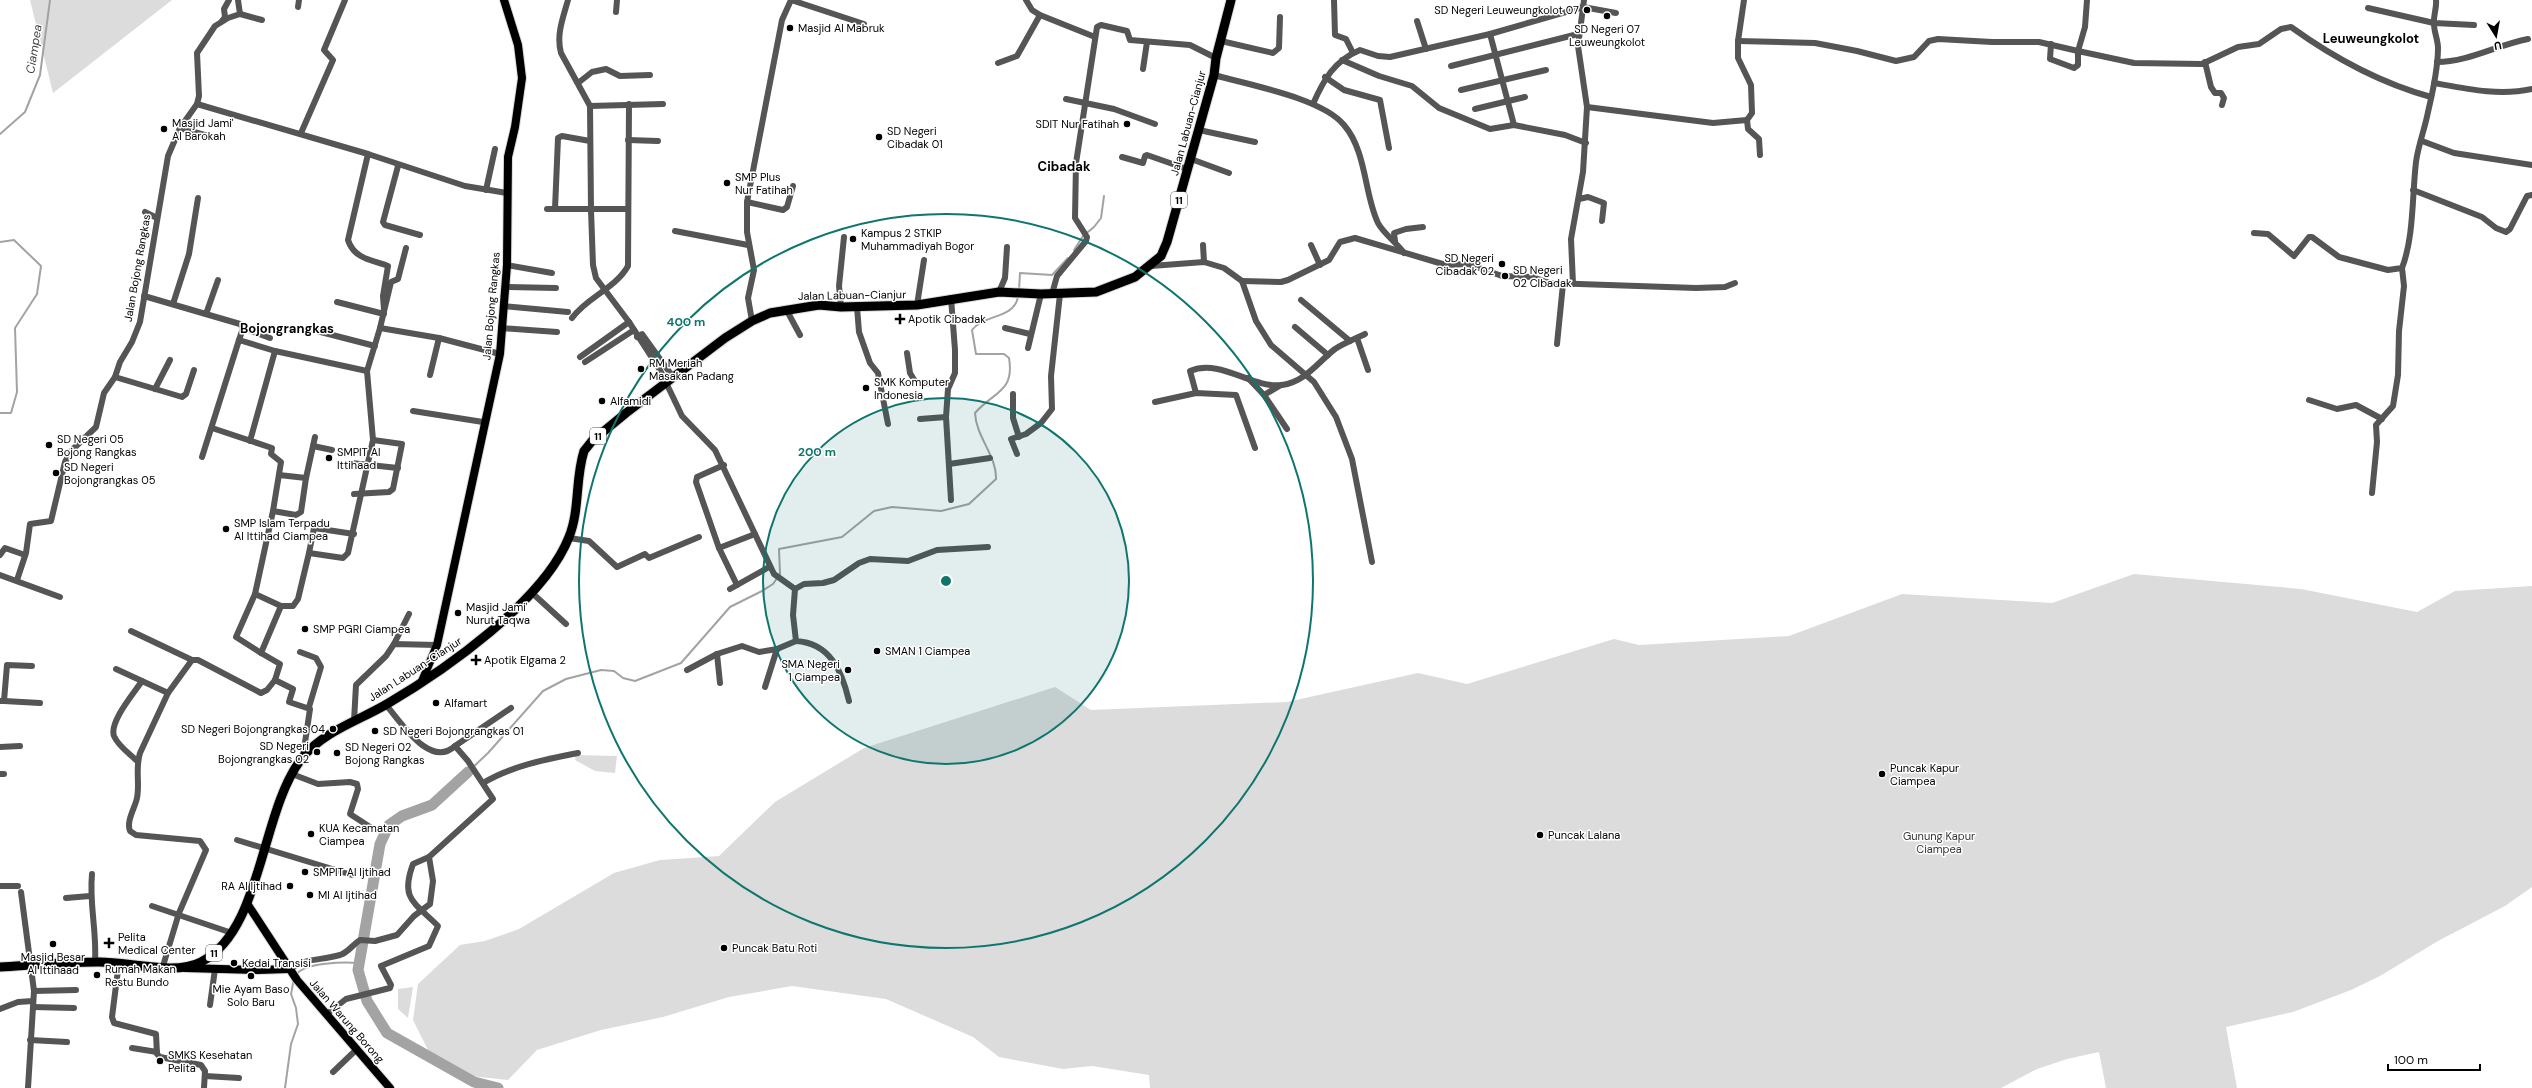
<svg xmlns="http://www.w3.org/2000/svg" width="2532" height="1088" font-family="'DM Sans',sans-serif">
  <style>
    .green { fill: #dcdcdc }
    .lines { fill: none; stroke-linecap: round; stroke-linejoin: round }
    .stream { stroke: #a3a3a3; stroke-width: 2 }
    .river { stroke: #a3a3a3; stroke-width: 11 }
    .major-casing { stroke: #dbdbdb; stroke-width: 10 }
    .highway-casing { stroke: #dbdbdb; stroke-width: 11 }
    .minor { stroke: #555; stroke-width: 6 }
    .major { stroke: #000; stroke-width: 8 }
    .highway { stroke: #000; stroke-width: 9 }
    .ring { fill: none; stroke: #0f766e; stroke-width: 2 }
    .poi-dot { fill: #000; stroke: #fff; stroke-width: 1.5 }
    .labels { text-anchor: middle; dominant-baseline: central; stroke-width: 3; stroke-linejoin: round; paint-order: stroke }
    .shield { fill: #fff; stroke: #4c4c4c; stroke-width: 1 }
    .shield-label { font-size: 10px; font-weight: bold; fill: #000 }
    .poi-label { font-size: 11px; fill: #000; stroke: #fff; text-anchor: start }
    .street-label { font-size: 11px; fill: #000; stroke: #fff }
    .park-label { font-size: 11px; fill: #333; stroke: #fff }
    .water-label { font-size: 12px; font-style: italic; fill: #444; stroke: #fff }
    .quarter-label { font-size: 13px; font-weight: bold; fill: #000; stroke: #fff }
    .centre { fill: #0f766e; stroke: #fff; stroke-width: 2 }
    .ring-label { font-size: 12px; text-anchor: middle; font-weight: bold; fill: #0f766e; stroke: #fff; stroke-width: 3; stroke-linejoin: round; paint-order: stroke }
  </style>
  <rect width="100%" height="100%" fill="#fff"/>
  <g class="green">
    <polygon points="30,0 172,0 53,93"/>
    <polygon points="2134,574 2301,589 2417,612 2455,591 2532,586 2532,887 2505,906 2438,941 2380,976 2351,990 2293,1012 2226,1027 2237,1088 2106,1088 2099,1052 2067,1059 2037,1069 2001,1088 1150,1088 1149,1075 1092,1066 1063,1069 999,1057 973,1037 886,999 792,986 729,997 663,1017 601,1030 537,1050 508,1080 461,1075 430,1054 413,1020 418,984 460,945 485,941 519,929 614,873 660,860 719,856 775,802 864,748 1055,687 1091,710 1287,702 1418,673 1467,684 1614,639 1639,645 1789,636 1902,594 2052,603"/>
    <polygon points="576,755 617,756 615,773 595,771 575,760"/>
    <polygon points="413,987 408,1018 398,1009 398,989"/>
  </g>
  <g class="lines">
    <g class="stream">
      <polyline points="0,134 25,112 40,75 50,0"/>
      <polyline points="0,242 14,240 41,266 37,294 15,328 17,392 11,413 0,413"/>
      <polyline points="1074,250 1083,236 1094,227 1101,218 1104,196"/>
      <polyline points="1019,290 1020,273 1052,275 1068,258"/>
      <path d="M468,772L488,753L543,691L566,679L601,670L614,671L623,678L635,681L681,663L730,607L762,591L773,584L780,574L779,549L842,537L874,511L892,507L941,511L969,504L996,479C997,456 976,437 975,413C993,392 1015,392 1009,358L1004,354H976L972,330C984,314 1014,319 1018,297"/>
      <path d="M296,975C304,962 345,962 359,963"/>
      <polyline points="285,1088 291,1044 298,1024 296,1008 291,994 294,978"/>
    </g>
    <polyline class="river" points="468,772 432,805 402,816 389,825 380,844 358,970 367,1001 387,1033 474,1082 498,1088"/>
    <defs>
      <g id="major">
        <polyline points="422,681 437,645 500,354 507,265 508,157 515,127 522,78 518,45 504,0"/>
        <polyline points="248,905 297,980 390,1088"/>
        <polyline points="185,968 258,970 289,969"/>
      </g>
      <path id="highway" d="M0,967C32,965 64,962 97,962C126,961 175,976 201,962C263,930 260,812 302,758C324,731 358,721 387,704C445,670 544,601 569,537C580,510 575,479 584,451L592,441L626,413L725,338L752,321L770,313L819,305L841,307L917,305L999,292L1041,294L1096,292L1135,277L1161,256L1167,242L1214,75L1216,58L1231,0"/>
    </defs>
    <use href="#major" class="major-casing"/>
    <use href="#highway" class="highway-casing"/>
    <g class="minor">
      <path d="M568,0C563,18 556,35 561,53L590,106L591,210L593,265L596,278L629,322L660,370L682,416L715,450L774,574L795,589L793,615L796,641C830,643 842,671 849,701"/>
      <polyline points="791,0 864,24"/>
      <polyline points="1026,0 1032,10 1040,15 1095,37"/>
      <polyline points="1334,0 1335,35 1346,39 1353,53"/>
      <polyline points="1584,0 1578,46 1587,107"/>
      <polyline points="298,7 299,0"/>
      <polyline points="2368,8 2434,23 2474,25"/>
      <polyline points="616,12 617,0"/>
      <polyline points="240,14 262,20"/>
      <polyline points="222,21 225,17 224,9 229,0"/>
      <polyline points="1417,21 1426,49"/>
      <polyline points="1490,34 1514,125"/>
      <polyline points="1221,41 1273,53 1279,48 1280,17"/>
      <polyline points="1738,41 1815,43 1857,51 1896,61 1914,57 1929,41 1938,39 1992,42 2039,42 2078,51 2085,27 2087,0"/>
      <path d="M2051,44L2050,59L2074,68L2078,65V51L2134,63L2202,64L2238,47L2259,44L2281,29L2291,27C2334,58 2380,83 2431,97"/>
      <polyline points="1342,60 1379,76 1412,86 1439,108 1490,129 1514,125 1565,135 1586,143"/>
      <polyline points="2205,62 2211,87 2215,93 2221,93 2224,98 2222,105"/>
      <path d="M2437,62C2468,62 2497,45 2528,39"/>
      <polyline points="998,63 1017,56 1040,15"/>
      <polyline points="1451,66 1578,34"/>
      <polyline points="1143,69 1147,42"/>
      <path d="M1214,75C1249,85 1322,98 1344,125C1367,152 1364,194 1378,223C1383,233 1397,243 1404,253"/>
      <polyline points="1325,77 1344,90 1380,100 1389,148"/>
      <polyline points="578,83 592,72 606,69 620,76 650,75"/>
      <path d="M2434,83C2467,89 2499,96 2532,89"/>
      <polyline points="1461,90 1546,70"/>
      <polyline points="1066,99 1114,109 1155,124"/>
      <polyline points="197,104 368,154"/>
      <path d="M1313,104C1324,79 1334,61 1360,50L1378,56L1390,57L1490,34L1583,7L1616,13"/>
      <polyline points="590,106 663,104"/>
      <polyline points="1475,109 1525,97"/>
      <polyline points="1747,120 1748,129 1759,139 1760,155"/>
      <polyline points="180,128 208,136"/>
      <polyline points="1199,130 1255,142"/>
      <polyline points="301,133 333,60 324,50 345,0"/>
      <polyline points="628,140 658,141"/>
      <polyline points="2422,141 2454,153 2532,165"/>
      <polyline points="1122,157 1143,163 1145,156 1147,155 1187,169"/>
      <polyline points="1191,159 1229,173"/>
      <polyline points="398,166 383,222 385,225 420,235"/>
      <polyline points="486,190 495,149"/>
      <polyline points="2413,190 2482,217 2496,228 2506,232 2510,229 2527,196 2532,195"/>
      <polyline points="1579,199 1588,197 1604,203 1602,221"/>
      <polyline points="747,202 783,210 787,207 793,186"/>
      <polyline points="547,209 628,209"/>
      <polyline points="555,209 558,138 562,136 590,141"/>
      <polyline points="145,212 157,218"/>
      <polyline points="675,231 748,245"/>
      <path d="M2254,233L2268,234L2294,256L2309,237H2312L2339,257L2388,270L2402,268C2414,237 2412,196 2416,162C2418,146 2425,128 2428,112C2433,91 2438,69 2438,48C2438,40 2434,32 2434,24C2433,16 2437,8 2436,0"/>
      <polyline points="1395,241 1394,233 1406,229 1423,227"/>
      <polyline points="1203,245 1204,262"/>
      <polyline points="1311,245 1320,265"/>
      <polyline points="507,265 552,273"/>
      <polyline points="1151,266 1204,262 1224,268 1242,281 1256,321 1271,345 1314,382 1336,417 1352,459 1372,562"/>
      <polyline points="1242,281 1281,282 1288,280 1329,260 1340,242 1355,238 1446,265 1468,264 1502,276 1532,277 1550,283 1696,288 1725,287 1735,283"/>
      <polyline points="1573,284 1571,239 1583,172 1587,107 1713,123 1747,120 1752,113 1751,85 1738,58 1738,41 1744,0"/>
      <polyline points="505,287 556,288"/>
      <polyline points="999,292 1005,278 1007,247"/>
      <polyline points="1052,294 1057,276 1086,241 1087,237 1075,218 1076,163 1097,27 1101,25 1127,31 1130,40 1190,45 1216,58"/>
      <polyline points="144,296 240,324 243,328 239,340"/>
      <polyline points="951,298 955,350 955,373 948,389 946,417 951,500"/>
      <polyline points="1301,300 1350,341"/>
      <polyline points="337,302 384,314"/>
      <polyline points="173,304 189,254 198,198"/>
      <polyline points="917,305 924,260"/>
      <polyline points="503,306 568,312"/>
      <polyline points="841,307 839,286 844,237"/>
      <polyline points="857,307 859,332 870,363 878,373 888,424"/>
      <polyline points="786,309 800,335"/>
      <path d="M384,310L383,296L388,266C372,260 354,259 348,240L368,154L465,186L507,193"/>
      <polyline points="206,314 218,280"/>
      <path d="M572,318C587,297 615,289 628,266L629,104"/>
      <polyline points="752,321 748,298 754,270 747,232 747,202 782,20 791,0"/>
      <polyline points="1295,327 1328,355"/>
      <polyline points="243,328 270,338"/>
      <polyline points="380,328 391,282 398,279 406,248"/>
      <polyline points="501,328 557,332"/>
      <polyline points="1005,328 1030,334"/>
      <polyline points="313,330 375,346"/>
      <polyline points="637,337 642,334 673,377"/>
      <polyline points="1357,338 1368,370"/>
      <polyline points="1557,344 1563,284"/>
      <polyline points="1028,348 1041,294"/>
      <polyline points="907,353 910,373 916,383 950,384"/>
      <polyline points="580,357 629,322"/>
      <polyline points="585,362 634,330"/>
      <polyline points="430,375 439,338"/>
      <polyline points="115,377 182,397 186,394 194,370"/>
      <polyline points="1248,378 1264,395 1287,429"/>
      <polyline points="155,389 170,360"/>
      <path d="M1196,393L1190,371C1221,358 1252,389 1282,385C1305,382 1318,362 1335,349C1344,343 1355,339 1365,334"/>
      <polyline points="1013,394 1013,418 1019,437"/>
      <polyline points="1264,395 1281,385"/>
      <polyline points="2309,400 2337,409 2356,405 2382,419"/>
      <polyline points="1155,402 1196,393 1236,395 1255,448"/>
      <polyline points="413,411 483,422"/>
      <polyline points="920,419 946,417"/>
      <polyline points="212,428 272,448 271,454 281,462 273,511"/>
      <polyline points="250,441 275,351"/>
      <polyline points="313,446 332,450"/>
      <polyline points="1017,454 1011,439 1026,434 1041,423 1052,409 1051,376 1060,294"/>
      <polyline points="202,457 239,340 275,351 367,371 380,328 439,338 500,354"/>
      <polyline points="351,463 398,468"/>
      <polyline points="949,464 990,458"/>
      <polyline points="724,465 697,477 696,482 719,548 737,585"/>
      <polyline points="279,475 306,478"/>
      <polyline points="2372,493 2377,442 2376,425 2393,406 2398,375 2399,331 2404,286 2402,268"/>
      <polyline points="354,494 389,492 393,489 402,444 373,440"/>
      <polyline points="569,538 589,541 617,567 645,554 649,558 699,537"/>
      <polyline points="719,548 755,534"/>
      <polyline points="309,553 314,528 354,534"/>
      <polyline points="0,555 5,548 25,555"/>
      <polyline points="0,575 60,597"/>
      <polyline points="17,580 26,553 30,524 51,521 65,462 71,451 96,427 104,393 115,377 120,362 132,342 140,322 168,156 180,128 197,104 199,96 197,53 215,26 228,18 240,14 238,0"/>
      <polyline points="730,589 769,567"/>
      <polyline points="795,589 804,584 823,583 834,580 859,563 870,559 908,561 937,550 988,547"/>
      <polyline points="531,592 566,624"/>
      <polyline points="255,594 236,637 261,653"/>
      <polyline points="281,606 255,594 273,511 296,515 301,512 306,478 315,437"/>
      <polyline points="131,631 192,660"/>
      <polyline points="394,644 409,614"/>
      <polyline points="300,652 316,658 321,667 309,707"/>
      <polyline points="717,654 720,683"/>
      <polyline points="116,669 168,693"/>
      <polyline points="687,670 717,654 742,646 759,652 777,649 796,641"/>
      <polyline points="765,687 777,649"/>
      <polyline points="0,701 4,701 7,665 32,666"/>
      <polyline points="4,701 40,703"/>
      <polyline points="354,721 356,685 386,656 394,644 437,645"/>
      <polyline points="455,746 511,708"/>
      <polyline points="0,747 20,746"/>
      <polyline points="303,756 310,709 289,702 293,689 275,680 280,664 261,653 281,606 293,606 298,599 309,553 343,558 348,553 373,440 367,371"/>
      <path d="M137,761C130,754 118,746 114,736C109,722 134,693 142,681"/>
      <polyline points="0,774 4,774"/>
      <polyline points="292,774 318,784 350,782 357,784 358,789 350,814 370,827"/>
      <path d="M483,783C511,766 547,759 578,753"/>
      <polyline points="237,840 352,875"/>
      <path d="M92,874C89,905 97,930 95,962"/>
      <polyline points="0,886 18,886"/>
      <polyline points="21,892 34,991 28,1088"/>
      <polyline points="66,898 90,896"/>
      <polyline points="152,906 232,933"/>
      <polyline points="119,962 112,1017 114,1023 156,1034 157,1054 160,1057 201,1065 205,1071 204,1088"/>
      <path d="M163,966L179,913L206,850L200,841L136,835L130,831C126,821 135,808 137,798C140,783 135,768 140,753L168,693L192,660H198L261,693L267,690L275,680"/>
      <path d="M289,969C309,957 319,961 340,955C349,952 352,945 360,940L375,941L397,935L414,916L430,904L433,881L429,857L493,799L468,761L455,746C430,769 402,723 386,705"/>
      <polyline points="34,991 76,990"/>
      <polyline points="210,1005 215,969"/>
      <polyline points="33,1007 74,1008"/>
      <polyline points="0,1009 18,1002 33,1001"/>
      <path d="M328,1013L346,999L390,988L391,985L381,966L429,946L438,926C414,902 400,899 413,864L429,857"/>
      <polyline points="30,1040 67,1042"/>
      <polyline points="132,1048 157,1052"/>
      <polyline points="333,1072 357,1049"/>
      <polyline points="205,1076 239,1078"/>
    </g>
    <use href="#major" class="major"/>
    <use href="#highway" class="highway"/>
  </g>
  <circle cx="946" cy="581" r="183" fill="#0f766e" fill-opacity=".12"/>
  <g class="ring">
    <circle cx="946" cy="581" r="183"/>
    <circle cx="946" cy="581" r="367"/>
  </g>
  <g class="poi-dot">
    <circle cx="1587" cy="10" r="4"/>
    <circle cx="1607" cy="16" r="4"/>
    <circle cx="790" cy="28" r="4"/>
    <circle cx="1127" cy="124" r="4"/>
    <circle cx="164" cy="129" r="4"/>
    <circle cx="879" cy="137" r="4"/>
    <circle cx="727" cy="183" r="4"/>
    <circle cx="853" cy="239" r="4"/>
    <circle cx="1502" cy="264" r="4"/>
    <circle cx="1505" cy="276" r="4"/>
    <path d="M898 313h4v4h4v4h-4v4h-4v-4h-4v-4h4z"/>
    <circle cx="641" cy="369" r="4"/>
    <circle cx="866" cy="388" r="4"/>
    <circle cx="602" cy="401" r="4"/>
    <circle cx="49" cy="445" r="4"/>
    <circle cx="329" cy="458" r="4"/>
    <circle cx="56" cy="473" r="4"/>
    <circle cx="226" cy="529" r="4"/>
    <circle cx="458" cy="613" r="4"/>
    <circle cx="305" cy="629" r="4"/>
    <circle cx="877" cy="651" r="4"/>
    <path d="M474 654h4v4h4v4h-4v4h-4v-4h-4v-4h4z"/>
    <circle cx="848" cy="670" r="4"/>
    <circle cx="436" cy="703" r="4"/>
    <circle cx="333" cy="729" r="4"/>
    <circle cx="375" cy="731" r="4"/>
    <circle cx="317" cy="752" r="4"/>
    <circle cx="337" cy="753" r="4"/>
    <circle cx="1882" cy="774" r="4"/>
    <circle cx="311" cy="834" r="4"/>
    <circle cx="1540" cy="835" r="4"/>
    <circle cx="305" cy="872" r="4"/>
    <circle cx="290" cy="886" r="4"/>
    <circle cx="310" cy="895" r="4"/>
    <path d="M107 937h4v4h4v4h-4v4h-4v-4h-4v-4h4z"/>
    <circle cx="53" cy="944" r="4"/>
    <circle cx="724" cy="948" r="4"/>
    <circle cx="234" cy="963" r="4"/>
    <circle cx="97" cy="975" r="4"/>
    <circle cx="251" cy="976" r="4"/>
    <circle cx="160" cy="1061" r="4"/>
  </g>
  <g class="labels">
    <g class="shield">
      <rect x="1171" y="192" width="16" height="16" rx="3"/>
      <rect x="590" y="428" width="16" height="16" rx="3"/>
      <rect x="206" y="945" width="16" height="16" rx="3"/>
    </g>
    <g class="shield-label">
      <text x="1179" y="200">11</text>
      <text x="598" y="436">11</text>
      <text x="214" y="953">11</text>
    </g>
    <g class="poi-label">
      <text x="1579" y="10" text-anchor="end">SD Negeri Leuweungkolot 07</text>
      <text x="798" y="28">Masjid Al Mabruk</text>
      <text x="1607" y="29" text-anchor="middle">SD Negeri 07<tspan x="1607" dy="13">Leuweungkolot</tspan></text>
      <text x="172" y="123">Masjid Jami'<tspan x="172" dy="13">Al Barokah</tspan></text>
      <text x="1119" y="124" text-anchor="end">SDIT Nur Fatihah</text>
      <text x="887" y="131">SD Negeri<tspan x="887" dy="13">Cibadak 01</tspan></text>
      <text x="735" y="177">SMP Plus<tspan x="735" dy="13">Nur Fatihah</tspan></text>
      <text x="861" y="233">Kampus 2 STKIP<tspan x="861" dy="13">Muhammadiyah Bogor</tspan></text>
      <text x="1494" y="258" text-anchor="end">SD Negeri<tspan x="1494" dy="13">Cibadak 02</tspan></text>
      <text x="1513" y="270">SD Negeri<tspan x="1513" dy="13">02 CIbadak</tspan></text>
      <text x="908" y="319">Apotik Cibadak</text>
      <text x="649" y="363">RM Meriah<tspan x="649" dy="13">Masakan Padang</tspan></text>
      <text x="874" y="382">SMK Komputer<tspan x="874" dy="13">Indonesia</tspan></text>
      <text x="610" y="401">Alfamidi</text>
      <text x="57" y="439">SD Negeri 05<tspan x="57" dy="13">Bojong Rangkas</tspan></text>
      <text x="337" y="452">SMPIT Al<tspan x="337" dy="13">Ittihaad</tspan></text>
      <text x="64" y="467">SD Negeri<tspan x="64" dy="13">Bojongrangkas 05</tspan></text>
      <text x="234" y="523">SMP Islam Terpadu<tspan x="234" dy="13">Al Ittihad Ciampea</tspan></text>
      <text x="466" y="607">Masjid Jami'<tspan x="466" dy="13">Nurut Taqwa</tspan></text>
      <text x="313" y="629">SMP PGRI Ciampea</text>
      <text x="885" y="651">SMAN 1 Ciampea</text>
      <text x="484" y="660">Apotik Elgama 2</text>
      <text x="840" y="664" text-anchor="end">SMA Negeri<tspan x="840" dy="13">1 Ciampea</tspan></text>
      <text x="444" y="703">Alfamart</text>
      <text x="325" y="729" text-anchor="end">SD Negeri Bojongrangkas 04</text>
      <text x="383" y="731">SD Negeri Bojongrangkas 01</text>
      <text x="309" y="746" text-anchor="end">SD Negeri<tspan x="309" dy="13">Bojongrangkas 02</tspan></text>
      <text x="345" y="747">SD Negeri 02<tspan x="345" dy="13">Bojong Rangkas</tspan></text>
      <text x="1890" y="768">Puncak Kapur<tspan x="1890" dy="13">Ciampea</tspan></text>
      <text x="319" y="828">KUA Kecamatan<tspan x="319" dy="13">Ciampea</tspan></text>
      <text x="1548" y="835">Puncak Lalana</text>
      <text x="313" y="872">SMPIT Al Ijtihad</text>
      <text x="282" y="886" text-anchor="end">RA Al Ijtihad</text>
      <text x="318" y="895">MI Al Ijtihad</text>
      <text x="118" y="937">Pelita<tspan x="118" dy="13">Medical Center</tspan></text>
      <text x="732" y="948">Puncak Batu Roti</text>
      <text x="53" y="957" text-anchor="middle">Masjid Besar<tspan x="53" dy="13">Al Ittihaad</tspan></text>
      <text x="242" y="963">Kedai Transisi</text>
      <text x="105" y="969">Rumah Makan<tspan x="105" dy="13">Restu Bundo</tspan></text>
      <text x="251" y="989" text-anchor="middle">Mie Ayam Baso<tspan x="251" dy="13">Solo Baru</tspan></text>
      <text x="168" y="1055">SMKS Kesehatan<tspan x="168" dy="13">Pelita</tspan></text>
    </g>
    <g class="street-label">
      <text transform="translate(1188 123) rotate(-75)">Jalan Labuan-Cianjur</text>
      <text transform="translate(137 268) rotate(-80)">Jalan Bojong Rangkas</text>
      <text transform="translate(852 295) rotate(-1)">Jalan Labuan-Cianjur</text>
      <text transform="translate(491 306) rotate(-85)">Jalan Bojong Rangkas</text>
      <text transform="translate(415 669) rotate(-33)">Jalan Labuan-Cianjur</text>
      <text transform="translate(347 1021) rotate(49)">Jalan Warung Borong</text>
    </g>
    <g class="park-label">
      <text x="1939" y="836">Gunung Kapur<tspan x="1939" dy="13">Ciampea</tspan></text>
    </g>
    <g class="water-label">
      <text transform="translate(34 49) rotate(-81)">Ciampea</text>
    </g>
    <g class="quarter-label">
      <text x="2371" y="38">Leuweungkolot</text>
      <text x="1064" y="166">Cibadak</text>
      <text x="287" y="328">Bojongrangkas</text>
    </g>
  </g>
  <circle cx="946" cy="581" r="6" class="centre"/>
  <g class="ring-label">
    <text x="686" y="326">400 m</text>
    <text x="817" y="456">200 m</text>
  </g>
  <g transform="translate(2496 36) rotate(169)" stroke="#ffffff" stroke-width="3" paint-order="stroke">
  <path d="M0-3L7 15L0 10L-7 15Z" fill="#000000"/>
  <text y="-6" font-size="11" font-weight="bold" text-anchor="middle" fill="#000000">U</text>
  </g>
  <path d="M2388 1064v6h92v-6" fill="none" stroke="#000000" stroke-width="2"/>
  <text x="2394" y="1064" font-size="12" fill="#000000" stroke="#ffffff" stroke-width="3" paint-order="stroke">100 m</text>
</svg>
